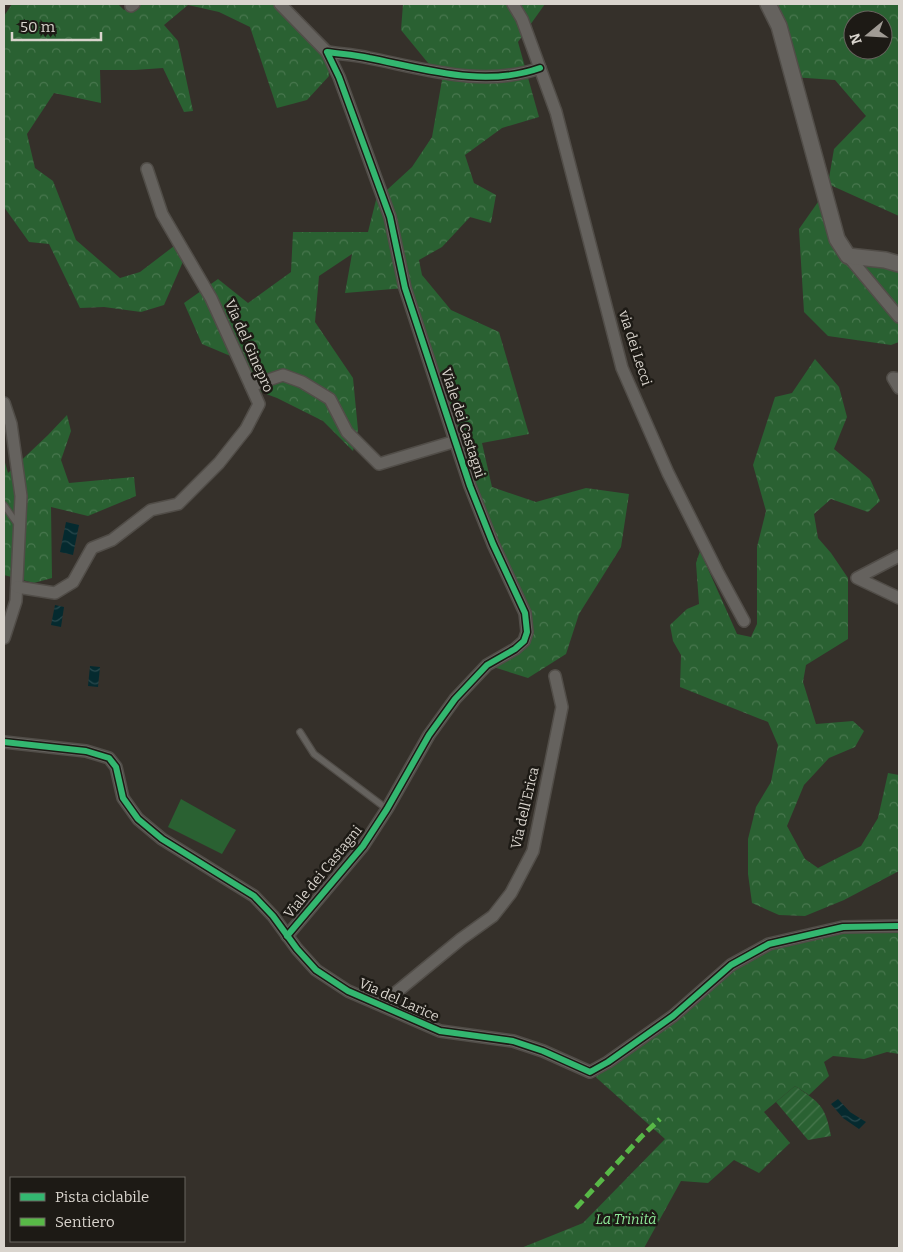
<svg xmlns="http://www.w3.org/2000/svg" width="903" height="1252" font-family="Bitter,serif">
  <style>
    .forest { fill: url(#forest-crowns); fill-rule: evenodd }
    .park { fill: #2a6132 }
    .garden { fill: url(#garden-furrows) }
    .water { fill: url(#water-waves) }
    .lines { fill: none; stroke-linecap: round; stroke-linejoin: round }
    .service-casing { stroke: #514d48; stroke-width: 8 }
    .minor-casing { stroke: #514d48; stroke-width: 14 }
    .tertiary-casing { stroke: #514d48; stroke-width: 18 }
    .service { stroke: #65625e; stroke-width: 5.5 }
    .minor { stroke: #65625e; stroke-width: 11 }
    .tertiary { stroke: #65625e; stroke-width: 15 }
    .quiet { stroke: #58b947; stroke-width: 5; stroke-dasharray: 10 5; stroke-linecap: butt }
    .cycleway-casing { stroke: #1d1a15; stroke-width: 9 }
    .cycleway { stroke: #33b770; stroke-width: 6 }
    .labels { text-anchor: middle; dominant-baseline: central; stroke-width: 5; stroke-linejoin: round; paint-order: stroke }
    .street-label { font-size: 14px; fill: #d9d4cd; stroke: #1d1a15 }
    .park-label { font-size: 14px; font-style: italic; fill: #8feb99; stroke: #1d1a15 }
  </style>
  <defs>
    <pattern id="forest-crowns" width="20" height="18" patternUnits="userSpaceOnUse" patternTransform="scale(1.25)"><rect width="20" height="18" fill="#2a6132"/><path d="M2 6a3 3 0 1 1 6 0M12 15a3 3 0 1 1 6 0" fill="none" stroke="#48774e"/></pattern>
    <pattern id="garden-furrows" width="10" height="10" patternUnits="userSpaceOnUse" patternTransform="scale(1.25)"><rect width="10" height="10" fill="#2a6132"/><path d="M-1 1l2-2M0 10L10 0M9 11l2-2" fill="none" stroke="#48774e"/></pattern>
    <pattern id="water-waves" width="16" height="10" patternUnits="userSpaceOnUse" patternTransform="scale(1.25)"><rect width="16" height="10" fill="#052a2f"/><path d="M0 5q4-4 8 0t8 0" fill="none" stroke="#29484c"/></pattern>
  </defs>
  <rect width="100%" height="100%" fill="#35302a"/>
  <g class="forest">
    <polygon points="12,4 118,4 124,10 134,4 280,4 327,52 329,76 307,100 277,108 250,27 219,12 188,5 164,25 178,41 193,111 184,112 163,68 135,70 100,70 101,103 54,93 27,134 35,168 53,181 76,240 120,278 140,272 178,243 185,257 164,305 141,312 104,307 80,308 49,244 29,242 4,207 4,16"/>
    <polygon points="403,4 545,4 518,42 539,117 502,128 465,155 474,183 496,195 491,223 470,217 442,247 419,260 422,275 451,310 499,332 529,434 482,443 492,487 536,502 586,488 629,494 621,547 579,614 566,654 528,678 487,665 527,632 493,544 405,288 345,293 352,254 319,276 315,322 353,378 358,430 353,451 323,421 277,398 253,389 240,360 202,344 184,303 218,279 248,303 291,272 293,232 368,232 376,200 412,167 432,137 442,80 401,30"/>
    <path d="M770,4H899V216L828,184L834,149L866,116L835,80L792,77ZM853,20H883V50H853Z"/>
    <polygon points="825,192 852,261 899,264 899,342 891,345 828,336 804,312 799,229"/>
    <polygon points="815,359 839,387 847,417 834,449 870,479 880,501 868,512 831,499 814,514 818,538 831,553 848,578 848,639 806,665 803,682 816,724 853,721 864,731 855,747 829,758 804,785 787,826 805,859 818,868 861,846 878,818 888,773 899,775 899,871 844,900 805,916 779,915 752,903 748,874 748,839 756,807 771,782 778,745 768,722 680,687 681,655 673,641 670,625 687,609 699,604 696,563 700,551 737,634 751,637 757,624 757,547 766,511 753,465 775,397 792,393"/>
    <polygon points="67,415 71,431 61,460 69,483 134,477 136,496 88,516 51,507 52,578 34,583 4,575 4,459 8,473 48,435"/>
    <polygon points="899,926 899,1054 887,1052 864,1059 833,1056 824,1062 829,1076 809,1095 795,1086 764,1112 790,1143 759,1173 734,1160 708,1183 681,1181 644,1248 521,1248 583,1223 665,1139 590,1072 731,965 773,943 843,927"/>
  </g>
  <polygon class="park" points="181,799 236,830 222,854 168,827"/>
  <path class="garden" d="M795,1086C820,1103 825,1105 831,1136L808,1140L776,1102Z"/>
  <g class="water">
    <polygon points="66,522 79,525 73,555 60,552"/>
    <polygon points="55,605 64,607 61,627 51,625"/>
    <polygon points="90,666 100,667 98,687 88,686"/>
    <polygon points="838,1099 850,1112 866,1122 859,1129 843,1118 831,1104"/>
  </g>
  <g class="lines">
    <defs>
      <g id="service">
        <polyline points="4,505 18,525"/>
        <polyline points="300,732 314,754 387,809"/>
      </g>
      <g id="minor">
        <polyline points="280,4 327,52"/>
        <polyline points="513,4 522,19 556,112 622,368 668,473 717,571 744,621"/>
        <polyline points="131,6 134,4"/>
        <polyline points="848,256 899,317"/>
        <polyline points="899,379 893,378 899,388"/>
        <polyline points="251,386 283,375 302,382 330,399 347,432 379,464 456,441"/>
        <polyline points="4,403 11,424 21,496 16,601 4,638"/>
        <polyline points="899,556 857,578 899,598"/>
        <polyline points="17,587 55,593 73,582 92,548 112,540 151,510 178,504 219,463 246,429 259,404 211,298 162,214 147,169"/>
        <polyline points="4,742 86,751 109,758 116,767 123,798 138,819 162,839 254,896 273,916 297,949 316,970 348,991 440,1031 513,1041 543,1051 590,1072 608,1062 673,1016 731,965 769,944 843,927 899,926"/>
        <path d="M287,936L363,846L387,809L429,735L455,699L487,665L515,649L524,641L527,632L525,613L493,544L470,486L405,288L390,217L339,77L327,52C341,54 356,55 369,58C425,69 484,88 540,68"/>
        <polyline points="382,1004 461,939 493,916 511,893 533,851 562,707 555,676"/>
      </g>
      <polyline id="tertiary" points="768,4 779,26 837,239 848,256 885,260 899,264"/>
    </defs>
    <use href="#service" class="service-casing"/>
    <use href="#minor" class="minor-casing"/>
    <use href="#tertiary" class="tertiary-casing"/>
    <use href="#service" class="service"/>
    <use href="#minor" class="minor"/>
    <use href="#tertiary" class="tertiary"/>
    <polyline class="quiet" points="576,1208 641,1137 660,1119"/>
    <defs>
      <g id="cycleway">
        <polyline points="4,742 86,751 109,758 116,767 123,798 138,819 162,839 254,896 273,916 297,949 316,970 348,991 440,1031 513,1041 543,1051 590,1072 608,1062 673,1016 731,965 769,944 843,927 899,926"/>
        <path d="M287,936L363,846L387,809L429,735L455,699L487,665L515,649L524,641L527,632L525,613L493,544L470,486L405,288L390,217L339,77L327,52C341,54 356,55 369,58C425,69 484,88 540,68"/>
      </g>
    </defs>
    <use href="#cycleway" class="cycleway-casing"/>
    <use href="#cycleway" class="cycleway"/>
  </g>
  <g class="labels">
    <g class="street-label">
      <text transform="translate(249 346) rotate(66)">Via del Ginepro</text>
      <text transform="translate(635 348) rotate(72)">via dei Lecci</text>
      <text transform="translate(463 423) rotate(72)">Viale dei Castagni</text>
      <text transform="translate(525 808) rotate(-77)">Via dell'Erica</text>
      <text transform="translate(323 872) rotate(-51)">Viale dei Castagni</text>
      <text transform="translate(399 1000) rotate(24)">Via del Larice</text>
    </g>
    <g class="park-label">
      <text x="626" y="1219">La Trinità</text>
    </g>
  </g>
  <rect width="903" height="1252" fill="none" stroke="#d9d4cd" stroke-width="10"/>
  <rect x="10" y="1177" width="175" height="65" fill="#1d1a15" stroke="#68645f"/>
  <rect x="20" y="1193" width="25" height="8" fill="#33b770" stroke="#68645f"/>
  <text x="55" y="1202" font-size="15" fill="#d9d4cd">Pista ciclabile</text>
  <rect x="20" y="1218" width="25" height="8" fill="#58b947" stroke="#68645f"/>
  <text x="55" y="1227" font-size="15" fill="#d9d4cd">Sentiero</text>
  <g transform="translate(868 35) rotate(252)"><circle r="24" fill="#1d1a15" stroke="#68645f"/>
  <path d="M0-4L9 19L0 12L-9 19Z" fill="#a09b94"/>
  <text y="-8" font-size="14" font-weight="bold" text-anchor="middle" fill="#d9d4cd">N</text>
  </g>
  <path d="M12 32v8h89v-8" fill="none" stroke="#d9d4cd" stroke-width="2.5"/>
  <text x="20" y="32" font-size="15" fill="#d9d4cd" stroke="#1d1a15" stroke-width="4" paint-order="stroke">50 m</text>
</svg>
